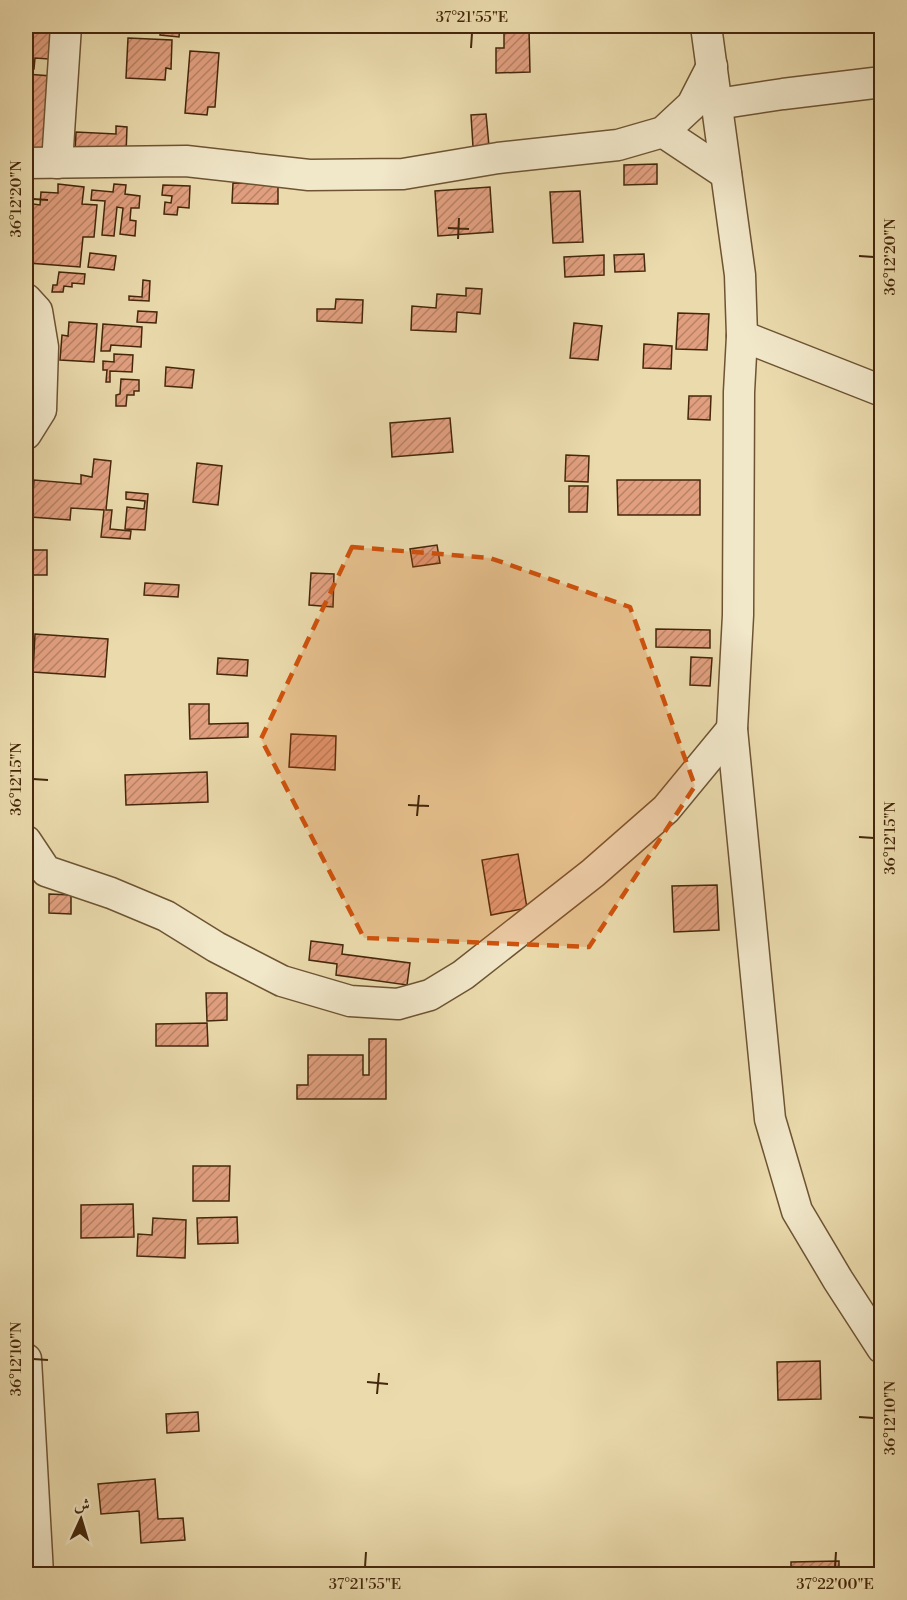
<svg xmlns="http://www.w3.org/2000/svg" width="907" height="1600" font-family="'Libre Bodoni',Amiri,serif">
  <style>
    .building { fill: url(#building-hatch); stroke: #44270b; stroke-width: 1.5 }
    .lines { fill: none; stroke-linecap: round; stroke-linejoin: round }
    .minor-casing { stroke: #6e5433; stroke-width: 33 }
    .minor { stroke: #f1e7c9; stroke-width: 30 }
    .marked { fill: #cf520c; fill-opacity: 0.2; stroke: #cf520c; stroke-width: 4.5; stroke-dasharray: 12 8; stroke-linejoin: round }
    .ticks { fill: none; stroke: #44270b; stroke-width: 2 }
    .neatline { fill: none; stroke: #44270b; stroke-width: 2 }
    .ticks-label { font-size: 15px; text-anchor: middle; fill: #44270b }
  </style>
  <defs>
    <pattern id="building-hatch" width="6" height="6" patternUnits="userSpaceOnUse" patternTransform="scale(1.5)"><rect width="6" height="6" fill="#e19f7f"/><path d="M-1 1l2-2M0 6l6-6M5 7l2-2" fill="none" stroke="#b88266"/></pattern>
  </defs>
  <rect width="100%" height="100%" fill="#eadaac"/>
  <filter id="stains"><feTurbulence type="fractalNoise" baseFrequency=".00333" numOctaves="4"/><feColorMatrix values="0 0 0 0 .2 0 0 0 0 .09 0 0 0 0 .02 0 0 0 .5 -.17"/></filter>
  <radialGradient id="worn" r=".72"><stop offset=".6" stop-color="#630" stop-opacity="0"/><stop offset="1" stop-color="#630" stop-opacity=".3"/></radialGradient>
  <g class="building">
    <polygon points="29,26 52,26 49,59 35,58 34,69 26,68 26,36 32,37 33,26"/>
    <polygon points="161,26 180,26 179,37 160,35"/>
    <polygon points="529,29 530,72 496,73 496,48 504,48 504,30"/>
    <polygon points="128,38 172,40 171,69 166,68 165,80 126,78"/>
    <polygon points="190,51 219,53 215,107 208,107 207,115 185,113"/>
    <polygon points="26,74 51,76 46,150 30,149 31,134 26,133"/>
    <polygon points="486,114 489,146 473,147 471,115"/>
    <polygon points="116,126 127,127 126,155 75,152 76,132 116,134"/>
    <polygon points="657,164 657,184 624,185 624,165"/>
    <polygon points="233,183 278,184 278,204 232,203"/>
    <polygon points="58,184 84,187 82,204 97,205 94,237 83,237 80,267 28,263 30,231 26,231 27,203 40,205 41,192 58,193"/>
    <polygon points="114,184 126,185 125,194 140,196 139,208 131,208 130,220 136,221 135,236 120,234 123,208 117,207 114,236 102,235 105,201 91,200 92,190 113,192"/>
    <polygon points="163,185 190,186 189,208 178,207 177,215 164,214 165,202 171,203 172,196 162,195"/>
    <polygon points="490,187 493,232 438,236 435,191"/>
    <polygon points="580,191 583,242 553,243 550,192"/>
    <polygon points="90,253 116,256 114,270 88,267"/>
    <polygon points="644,254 645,271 615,272 614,255"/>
    <polygon points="604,255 604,275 565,277 564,257"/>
    <polygon points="59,272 85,274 84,284 72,283 72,287 64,286 63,292 52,292 53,285 57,285"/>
    <polygon points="143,280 150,281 149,301 129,300 129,296 142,297"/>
    <polygon points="466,288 482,289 480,314 457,312 456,332 411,330 412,306 436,308 437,294 466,296"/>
    <polygon points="336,299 363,300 362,323 317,321 317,309 335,309"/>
    <polygon points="138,311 157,312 156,323 137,322"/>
    <polygon points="678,313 709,314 707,350 676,349"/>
    <polygon points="69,322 97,324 94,362 60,360 62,335 68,336"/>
    <polygon points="574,323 602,326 598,360 570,358"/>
    <polygon points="103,324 142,327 141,347 111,345 110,351 101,351"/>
    <polygon points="644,344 672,346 671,369 643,368"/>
    <polygon points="114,354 133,355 132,372 110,371 110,382 106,382 107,370 103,370 103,361 114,362"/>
    <polygon points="166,367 194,370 192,388 165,386"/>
    <polygon points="121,379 139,380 139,391 134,391 134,395 127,395 126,406 116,406 116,395 120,394"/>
    <polygon points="689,396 711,396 710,420 688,419"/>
    <polygon points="450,418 453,452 392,457 390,423"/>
    <polygon points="566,455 589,456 588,482 565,481"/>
    <polygon points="94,459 111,461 106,510 112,510 110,529 131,531 130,539 101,537 104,510 71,508 70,520 31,517 34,480 81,484 81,475 92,477"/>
    <polygon points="197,463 222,466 218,505 193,502"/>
    <polygon points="617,480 700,480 700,515 618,515"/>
    <polygon points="569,486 588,486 587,512 569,512"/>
    <polygon points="126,492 148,494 145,530 125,529 127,507 144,509 145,501 126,499"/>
    <polygon points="437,545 440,563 413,567 410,549"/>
    <rect x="26" y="550" width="21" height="25"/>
    <polygon points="311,573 334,574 333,607 309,605"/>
    <polygon points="145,583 179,585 178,597 144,595"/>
    <polygon points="656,629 710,630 710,648 656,647"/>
    <polygon points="35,634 108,639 105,677 33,672"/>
    <polygon points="691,657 712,658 710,686 690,685"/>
    <polygon points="218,658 248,660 247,676 217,674"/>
    <polygon points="189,704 209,704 209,724 248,723 248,737 190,739"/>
    <polygon points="291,734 336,736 335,770 289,767"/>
    <polygon points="207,772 208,802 126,805 125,775"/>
    <polygon points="518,854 527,908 491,915 482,860"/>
    <polygon points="717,885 719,930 674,932 672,886"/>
    <polygon points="49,894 71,895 71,914 49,913"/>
    <polygon points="311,941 343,945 342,954 410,963 407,985 336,975 337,964 309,960"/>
    <polygon points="206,993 227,993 227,1020 207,1021"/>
    <polygon points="207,1023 208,1046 156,1046 156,1024"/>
    <polygon points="369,1039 386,1039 386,1099 297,1099 297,1085 308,1085 308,1055 363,1055 363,1075 369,1075"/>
    <polygon points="193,1166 230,1166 229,1201 193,1201"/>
    <polygon points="133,1204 134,1237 81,1238 81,1205"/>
    <polygon points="237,1217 238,1243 198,1244 197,1218"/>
    <polygon points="153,1218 186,1220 185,1258 137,1256 138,1234 152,1235"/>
    <polygon points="820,1361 821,1399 778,1400 777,1362"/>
    <polygon points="198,1412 199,1431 167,1433 166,1414"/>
    <polygon points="155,1479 158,1519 183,1518 185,1540 141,1543 139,1511 101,1514 98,1484"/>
    <polygon points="839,1561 839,1574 791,1574 791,1562"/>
  </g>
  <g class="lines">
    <defs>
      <g id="minor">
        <polyline points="706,26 740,275 742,336 739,392 738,615 732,729 770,1119 797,1211 838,1280 882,1348"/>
        <polyline points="717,104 783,94 882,82"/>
        <polyline points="663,132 726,174"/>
        <polyline points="26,163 186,161 309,175 403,174 498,158 618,145 663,132 692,105 712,66"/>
        <polyline points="57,163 66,26"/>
        <polyline points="26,299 37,311 43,347 41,410 26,434"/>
        <polyline points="742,336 882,391"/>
        <polyline points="26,841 46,871 111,893 166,916 216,947 282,981 350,1001 398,1004 430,995 463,975 593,873 666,809 732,729"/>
        <polyline points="26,1359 38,1574"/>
      </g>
    </defs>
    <use href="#minor" class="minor-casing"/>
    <use href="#minor" class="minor"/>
  </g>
  <path class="marked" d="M352,547L490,558L630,607L695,786L589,947L364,938L261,739Z"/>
  <path class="ticks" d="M471,48L472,33M33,199L48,200M448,228L469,229M458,239L459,218M859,256L874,257M33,779L48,780M408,805L429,806M417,816L419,795M859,837L874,838M33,1359L48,1360M367,1382L388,1384M377,1394L379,1373M859,1417L874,1418M365,1567L366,1552M835,1567L836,1552"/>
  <rect width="907" height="1600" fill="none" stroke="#eadaac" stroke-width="66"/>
  <g transform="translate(81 1519) rotate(4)" stroke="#f1e7c9" stroke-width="4.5" paint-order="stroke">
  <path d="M0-4.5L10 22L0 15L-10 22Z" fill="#44270b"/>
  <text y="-9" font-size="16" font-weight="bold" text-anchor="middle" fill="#44270b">ش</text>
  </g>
  <rect x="33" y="33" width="841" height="1534" class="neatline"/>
  <g class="ticks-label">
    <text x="472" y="22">37°21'55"E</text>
    <text transform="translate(16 199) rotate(-90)" y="5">36°12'20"N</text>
    <text transform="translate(890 257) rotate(-90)" y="5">36°12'20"N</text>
    <text transform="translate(16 779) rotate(-90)" y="5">36°12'15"N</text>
    <text transform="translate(890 838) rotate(-90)" y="5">36°12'15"N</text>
    <text transform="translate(16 1359) rotate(-90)" y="5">36°12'10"N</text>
    <text transform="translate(890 1418) rotate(-90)" y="5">36°12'10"N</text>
    <text x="365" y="1589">37°21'55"E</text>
    <text x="835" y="1589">37°22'00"E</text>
  </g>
  <rect width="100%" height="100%" filter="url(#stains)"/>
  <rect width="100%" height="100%" fill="url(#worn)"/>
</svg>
